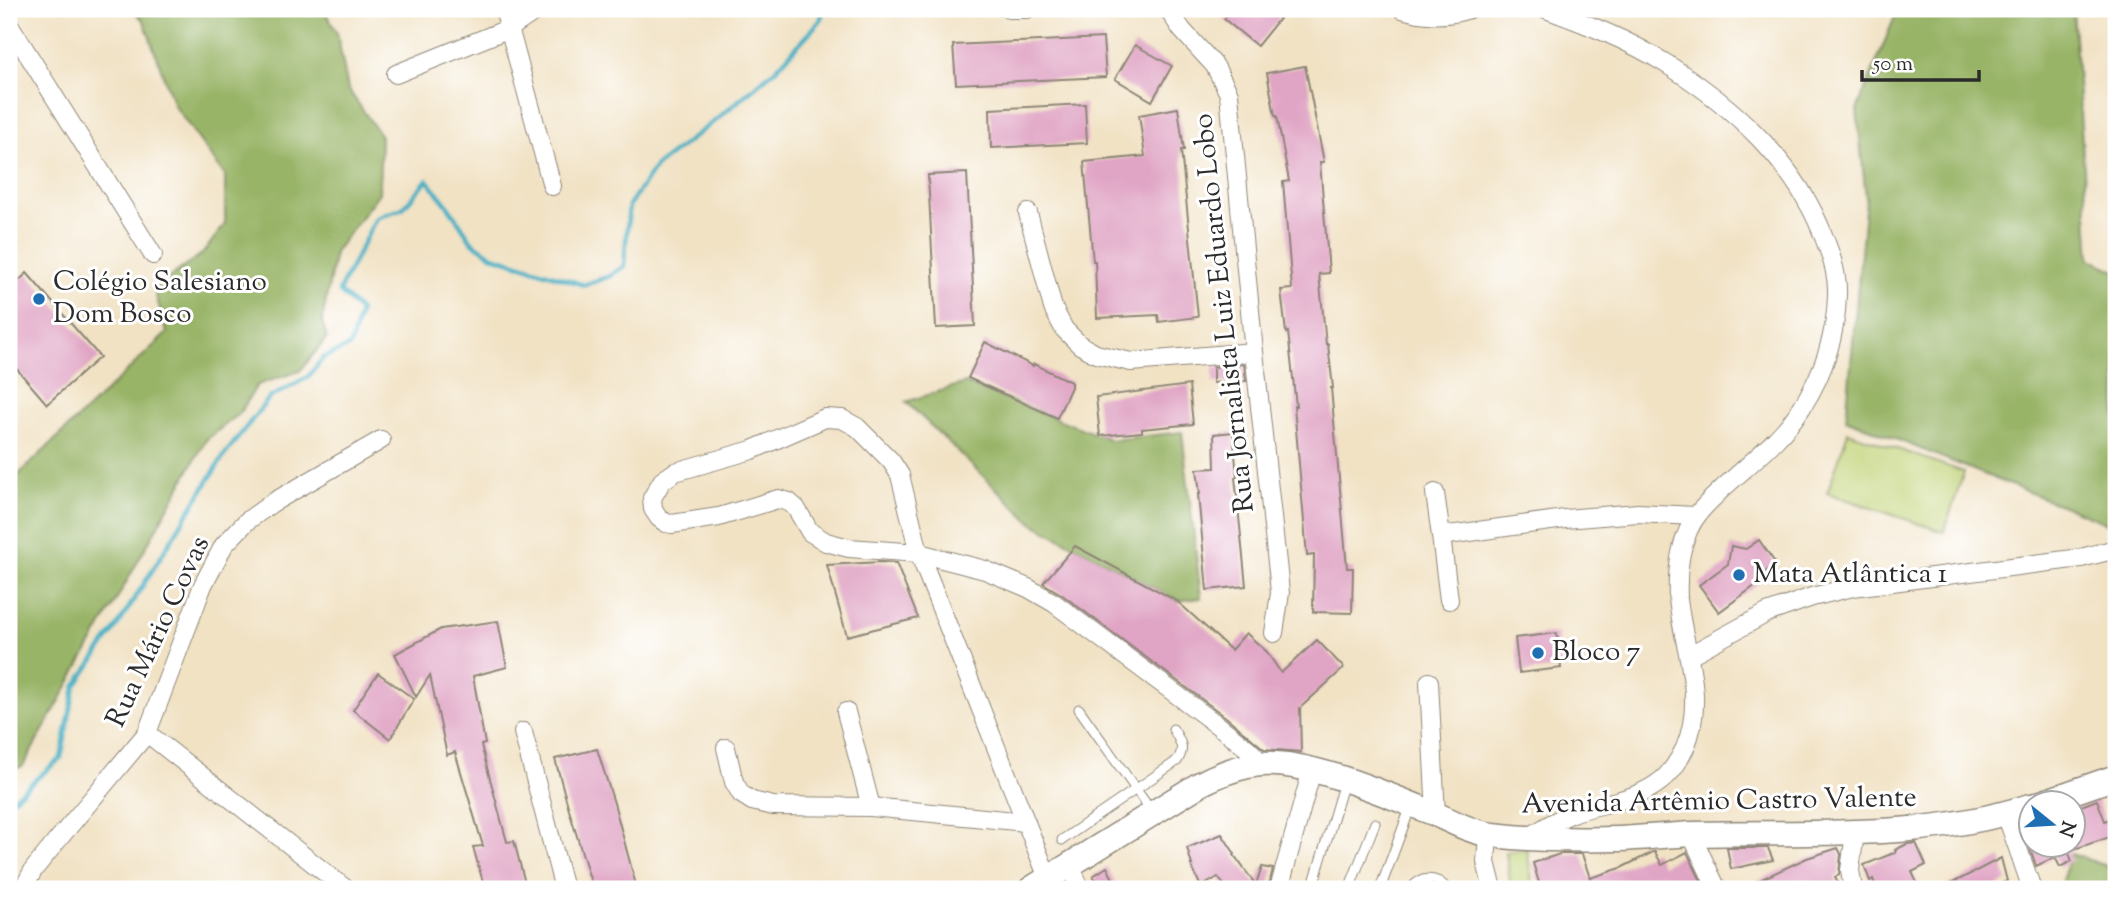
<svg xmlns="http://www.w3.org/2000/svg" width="2125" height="898" font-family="'Sorts Mill Goudy',serif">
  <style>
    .green { fill: #c0d275; stroke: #767e50; stroke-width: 2 }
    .forest { fill: #98b466; stroke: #627048; stroke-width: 2 }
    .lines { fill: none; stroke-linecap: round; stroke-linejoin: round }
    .stream { stroke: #45afc4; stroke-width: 4.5 }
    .building { fill: #e0a4c4 }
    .lane-casing { stroke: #8e8678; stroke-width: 11 }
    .street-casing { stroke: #8e8678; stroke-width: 20 }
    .secondary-casing { stroke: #8e8678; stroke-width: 27 }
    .lane { stroke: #fff; stroke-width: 9 }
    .street { stroke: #fff; stroke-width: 18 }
    .secondary { stroke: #fff; stroke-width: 24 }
    .poi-dot { fill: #1f6fb2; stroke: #fff; stroke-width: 2.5 }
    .labels { text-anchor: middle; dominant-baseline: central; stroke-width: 6; stroke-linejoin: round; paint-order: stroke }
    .poi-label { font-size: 28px; fill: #2b2b2b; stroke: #fff; text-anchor: start }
    .street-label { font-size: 28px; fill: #2b2b2b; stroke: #fff }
  </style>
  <rect width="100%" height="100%" fill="#fff"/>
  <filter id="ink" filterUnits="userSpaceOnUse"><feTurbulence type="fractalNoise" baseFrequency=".0143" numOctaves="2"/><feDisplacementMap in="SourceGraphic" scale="14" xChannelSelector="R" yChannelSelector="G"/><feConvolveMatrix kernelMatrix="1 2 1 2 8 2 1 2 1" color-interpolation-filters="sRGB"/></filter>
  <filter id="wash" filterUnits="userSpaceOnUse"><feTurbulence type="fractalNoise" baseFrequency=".00686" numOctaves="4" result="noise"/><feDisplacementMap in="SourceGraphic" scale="28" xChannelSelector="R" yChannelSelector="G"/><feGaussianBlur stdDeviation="1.57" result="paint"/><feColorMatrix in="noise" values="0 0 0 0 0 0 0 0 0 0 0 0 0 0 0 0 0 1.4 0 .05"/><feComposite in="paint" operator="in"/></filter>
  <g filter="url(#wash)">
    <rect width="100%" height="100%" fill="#f1e2c4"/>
    <g class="green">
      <polygon points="1848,432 1964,472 1944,532 1827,493"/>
      <polygon points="1527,849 1533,889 1511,889 1506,852"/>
    </g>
    <g class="forest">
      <polygon points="132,9 324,9 337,33 348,89 381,136 379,193 335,252 322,322 327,338 300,371 257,385 240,413 206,440 23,766 9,771 9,484 167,333 154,289 203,253 225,224 225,176 174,105 144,21"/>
      <polygon points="1898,9 2073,9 2090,259 2116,271 2116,527 1846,419 1866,198 1857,110"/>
      <polygon points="965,383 1111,440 1182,432 1201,598 1177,601 1032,523 906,402"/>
      <polygon points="2071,854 2116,869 2116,889 2095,889 2088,883 2080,889 2071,886 2068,889 2059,889"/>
    </g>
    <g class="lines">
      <polyline class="stream" points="9,802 61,758 75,687 120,622 223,457 269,398 308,377 323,358 350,346 360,311 339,291 376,218 403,208 427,180 448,206 472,242 493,256 584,285 610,276 624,266 629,205 656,166 717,119 776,69 820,21 824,9"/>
    </g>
    <g id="blocks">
      <g class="building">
        <polygon points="1232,9 1273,9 1282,15 1257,46 1224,19"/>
        <polygon points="1103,38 1106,77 956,84 953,45"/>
        <polygon points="1135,45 1172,66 1152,101 1115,79"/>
        <polygon points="1305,66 1324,162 1320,162 1329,273 1319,274 1326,344 1328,344 1333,388 1331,388 1347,568 1353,568 1352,613 1313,612 1314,555 1307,556 1294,406 1296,406 1288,332 1286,333 1281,290 1292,289 1283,182 1289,181 1277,116 1275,116 1267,73"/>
        <polygon points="1085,104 1087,143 991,148 990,109"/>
        <polygon points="1178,108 1184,150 1181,150 1198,317 1159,322 1158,315 1097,318 1095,261 1093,261 1084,162 1145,156 1139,115"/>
        <polygon points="967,173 975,326 936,328 928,175"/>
        <polygon points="27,273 100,357 47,404 9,360 9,290"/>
        <polygon points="985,342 1033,366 1034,364 1071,382 1071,387 1057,418 968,378"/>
        <polygon points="1244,364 1246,381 1213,383 1213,367"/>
        <polygon points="1189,385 1193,424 1142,429 1142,432 1100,436 1096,397"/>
        <polygon points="1233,432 1237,477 1235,477 1246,586 1207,590 1198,494 1200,494 1197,469 1215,468 1214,434"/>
        <polygon points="1759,540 1776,564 1764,573 1767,577 1719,612 1699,585 1728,564 1731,546 1746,549"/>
        <polygon points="1075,546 1177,601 1231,650 1246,633 1267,652 1281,673 1317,640 1344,668 1300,708 1301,752 1264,749 1227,718 1061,594 1043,583"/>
        <polygon points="881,562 896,563 918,618 847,636 827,565"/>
        <polygon points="498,621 507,667 473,676 485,744 481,745 507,842 514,841 526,887 517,889 485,889 473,847 483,846 455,752 447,755 430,675 416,697 395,654 441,629"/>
        <polygon points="1557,633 1561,668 1519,673 1515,638"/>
        <polygon points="378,673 414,699 390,739 353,710"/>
        <polygon points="597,749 614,803 637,889 593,889 569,810 555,759"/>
        <polygon points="2097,800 2105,821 2116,816 2116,835 2068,851 2072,861 2060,867 2055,857 2036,866 2030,848 2034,845 2073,845 2073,809"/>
        <polygon points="1222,834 1235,854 1234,855 1256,885 1262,867 1273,869 1268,889 1227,889 1218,877 1201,887 1191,865 1192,865 1187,848"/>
        <polygon points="1916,843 1926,865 1912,872 1920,889 1877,889 1873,879 1870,881 1864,865 1896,852 1895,850 1907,844"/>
        <polygon points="1727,848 1768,848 1773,860 1731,869"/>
        <polygon points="1838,848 1841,854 1839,875 1835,877 1840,889 1740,889 1807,858"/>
        <polygon points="1653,852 1655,852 1662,865 1687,852 1705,889 1541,889 1533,863 1560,854 1582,854 1590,878 1621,868"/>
        <polygon points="2001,858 2007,881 1990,889 1941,889"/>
        <polygon points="1107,867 1116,885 1108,889 1091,889 1090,884 1096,880 1093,876"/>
      </g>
    </g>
  </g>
  <g filter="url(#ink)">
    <use href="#blocks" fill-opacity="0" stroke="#8e8678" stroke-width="2"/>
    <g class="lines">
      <defs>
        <g id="lane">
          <polyline points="1079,709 1152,812"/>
          <path d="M1062,840L1177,761C1186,748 1180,741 1173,729"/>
          <polyline points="1312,889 1344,782"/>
          <polyline points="1349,889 1375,823"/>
          <polyline points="1380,889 1411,806"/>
          <path d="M1411,889C1420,876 1437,876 1447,889"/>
        </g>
        <g id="street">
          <polyline points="504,9 552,186"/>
          <polyline points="1008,9 1027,9"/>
          <polyline points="1168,9 1182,30 1215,66 1229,94 1254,352 1278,572 1280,593 1274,633"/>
          <path d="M1402,9C1425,16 1446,17 1469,9"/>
          <polyline points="9,24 153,255"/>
          <polyline points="396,74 510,28 538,9"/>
          <polyline points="1028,213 1053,308 1064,329 1080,345 1096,354 1131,362 1254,352"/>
          <polyline points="1435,493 1441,536"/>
          <polyline points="1449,600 1441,536 1565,519 1638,513 1694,516"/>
          <polyline points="1690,655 1767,613 1812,597 1853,587 2081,558 2116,549"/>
          <polyline points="1429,682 1436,815"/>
          <polyline points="846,712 871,807"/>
          <polyline points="523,732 564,889"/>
          <polyline points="147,733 346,889"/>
          <polyline points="726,748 734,782 741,794 752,801 773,806 871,807 1026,822"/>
          <polyline points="2006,814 2032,889"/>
          <polyline points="1488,834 1486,862 1493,889"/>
          <polyline points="1691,834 1717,889"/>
          <path d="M1528,838C1544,828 1560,817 1578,811C1607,802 1638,800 1662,780C1673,771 1679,760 1685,748C1707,695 1683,650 1678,598C1677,576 1679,551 1688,531C1696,512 1709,502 1723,488C1750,463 1782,439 1802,407C1823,374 1836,335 1837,295C1838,277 1832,257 1825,240C1798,164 1732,105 1665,63C1628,40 1587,24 1546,9"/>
          <polyline points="1070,864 1080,889"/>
          <polyline points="1048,878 919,553 900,475 891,461 857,427 842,419 825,418 752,450 675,472 662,481 652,498 653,509 659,518 666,523 672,524 719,517 778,499 789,502 796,508 810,532 826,542 849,548 919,553 985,570 1028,588 1054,603 1220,727 1248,749 1262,764"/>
          <polyline points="23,889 34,869 56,842 147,733 203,585 224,545 247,521 272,503 381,440"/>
          <polyline points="1279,889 1312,770"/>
          <polyline points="1853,889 1850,870 1855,833"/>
        </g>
        <g id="secondary">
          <polyline points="2038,804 2116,777"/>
          <path d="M1031,889L1200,784C1219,774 1240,766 1261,764C1309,760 1387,795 1433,813C1451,821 1473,833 1493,835C1534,840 1577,840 1620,839C1644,838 1669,835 1694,834C1806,831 1922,841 2030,806"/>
        </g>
      </defs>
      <use href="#lane" class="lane-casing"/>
      <use href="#street" class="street-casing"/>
      <use href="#secondary" class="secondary-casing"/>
      <use href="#lane" class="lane"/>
      <use href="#street" class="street"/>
      <use href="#secondary" class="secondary"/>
    </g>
  </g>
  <g class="poi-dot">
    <circle cx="39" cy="299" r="7"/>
    <circle cx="1739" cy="575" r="7"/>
    <circle cx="1538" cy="653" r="7"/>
  </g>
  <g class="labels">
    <g class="poi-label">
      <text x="53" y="283">Colégio Salesiano<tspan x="53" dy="32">Dom Bosco</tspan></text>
      <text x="1753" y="575">Mata Atlântica 1</text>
      <text x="1552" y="653">Bloco 7</text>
    </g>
    <g class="street-label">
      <text transform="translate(1225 313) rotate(-96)">Rua Jornalista Luiz Eduardo Lobo</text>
      <text transform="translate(159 632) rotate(-65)">Rua Mário Covas</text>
      <text transform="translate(1719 802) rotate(-1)">Avenida Artêmio Castro Valente</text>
    </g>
  </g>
  <rect width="2125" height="898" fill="none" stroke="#fff" stroke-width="35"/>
  <g transform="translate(2052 824) rotate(108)"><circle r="33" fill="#ffffff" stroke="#aaaaaa" stroke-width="2"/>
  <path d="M0-5L12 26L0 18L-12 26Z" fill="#1f6fb2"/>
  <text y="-10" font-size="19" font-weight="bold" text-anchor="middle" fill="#2b2b2b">N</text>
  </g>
  <path d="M1862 70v10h117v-10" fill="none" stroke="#2b2b2b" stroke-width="3.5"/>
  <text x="1873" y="70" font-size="21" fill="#2b2b2b" stroke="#ffffff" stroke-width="5" paint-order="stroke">50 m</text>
</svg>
